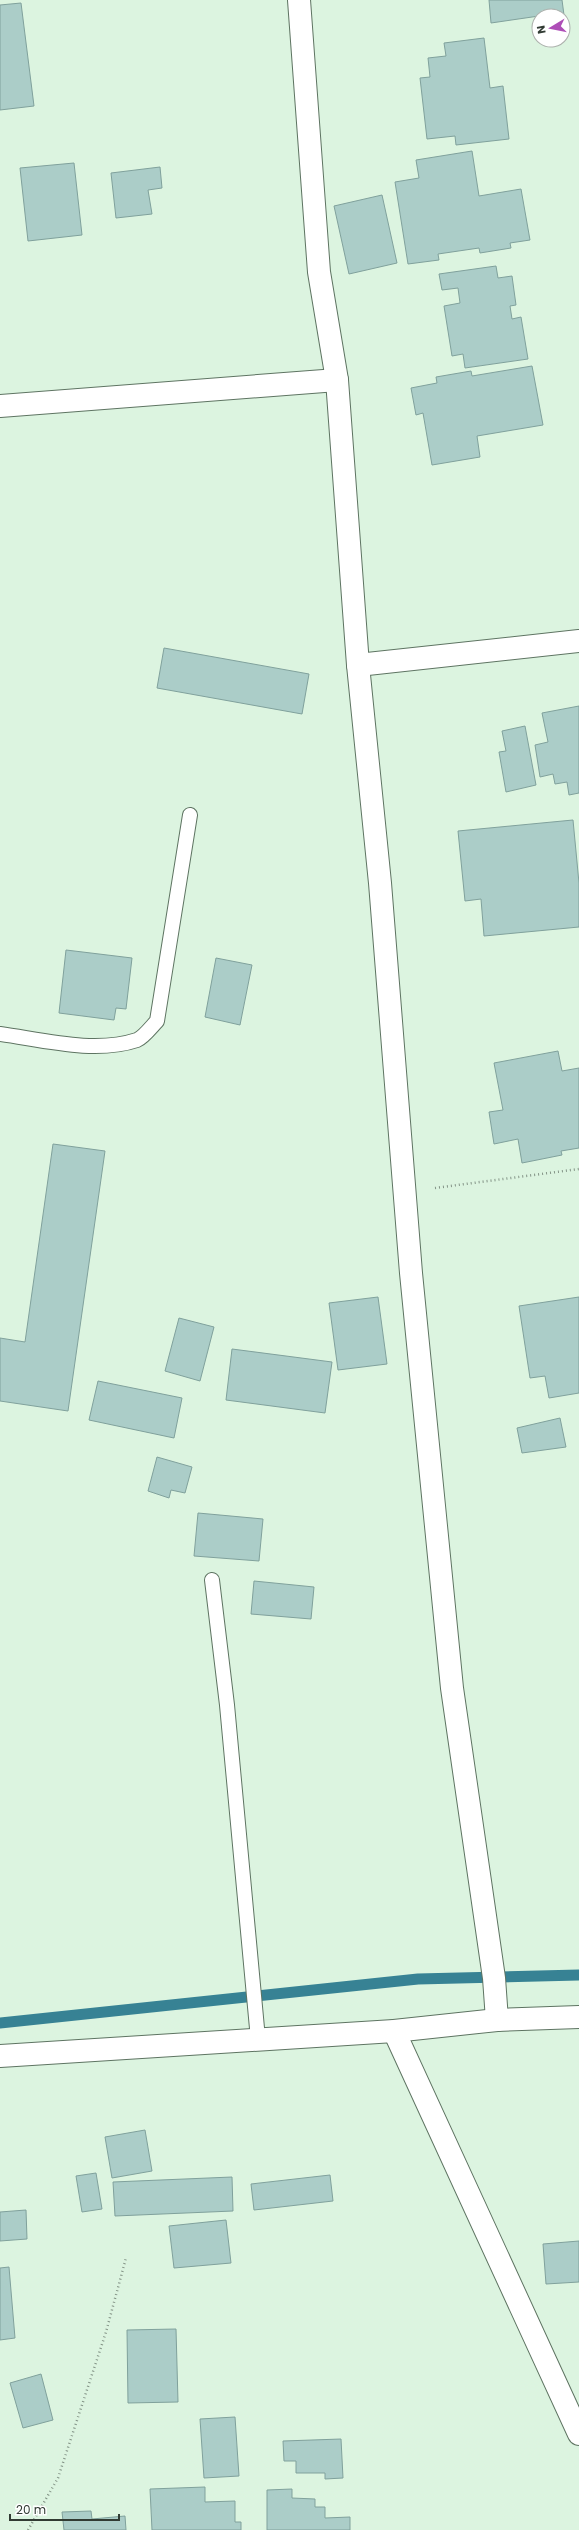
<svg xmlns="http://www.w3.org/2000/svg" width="579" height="2530" font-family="Poppins,sans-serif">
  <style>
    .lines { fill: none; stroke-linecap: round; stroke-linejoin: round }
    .stream { stroke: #378294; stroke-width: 11 }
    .building { fill: #abcdc8; stroke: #80a19c }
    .service-casing { stroke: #5e7462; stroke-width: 16 }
    .minor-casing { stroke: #5e7462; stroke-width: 24 }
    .secondary-casing { stroke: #5e7462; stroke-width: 24 }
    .path { stroke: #849487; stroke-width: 2.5; stroke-dasharray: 1 3; stroke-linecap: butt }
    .service { stroke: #fff; stroke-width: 14 }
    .minor { stroke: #fff; stroke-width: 22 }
    .secondary { stroke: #fff; stroke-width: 22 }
  </style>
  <rect width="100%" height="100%" fill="#dcf4e0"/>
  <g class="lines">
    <polyline class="stream" points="0,2023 418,1979 579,1975"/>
  </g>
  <g class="building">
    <polygon points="489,0 562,0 564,15 539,16 491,23"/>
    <polygon points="21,3 34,106 0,110 0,5"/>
    <polygon points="484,38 490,88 503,86 509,139 456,145 455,136 427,139 420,78 430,77 428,58 446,56 444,43"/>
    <polygon points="472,151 479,196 521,189 530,240 510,243 511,248 480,253 479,248 438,254 439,260 408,264 395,182 419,178 416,160"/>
    <polygon points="74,163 82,235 28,241 20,168"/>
    <polygon points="160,167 162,188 148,190 152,214 116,218 111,173"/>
    <polygon points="382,195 397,263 349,274 334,206"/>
    <polygon points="496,266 498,278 512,276 516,305 510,306 512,319 521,317 528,359 465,368 463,354 452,356 444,306 460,303 458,288 442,290 439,274"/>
    <polygon points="532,366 543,425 477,436 480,457 432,465 423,413 416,415 411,388 437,383 436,377 471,371 472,376"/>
    <polygon points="164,648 309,674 302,714 157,688"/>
    <polygon points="579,706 579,793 569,795 567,782 555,784 553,774 540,777 535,745 548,742 542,713"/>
    <polygon points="525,726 536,785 506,792 499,752 506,751 502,731"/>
    <polygon points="573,820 579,883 579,927 484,936 481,899 465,901 458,831"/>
    <polygon points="66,950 132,958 126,1009 116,1008 114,1020 59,1013"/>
    <polygon points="216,958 252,965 240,1025 205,1017"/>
    <polygon points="558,1051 562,1071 579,1068 579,1148 561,1151 562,1155 522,1163 518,1139 494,1144 489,1112 503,1110 494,1063"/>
    <polygon points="53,1144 105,1151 68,1411 0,1401 0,1338 25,1342"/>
    <polygon points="378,1297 387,1364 338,1370 329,1303"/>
    <polygon points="579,1297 579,1393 549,1398 545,1376 530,1378 519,1306"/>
    <polygon points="179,1318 214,1327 200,1381 165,1371"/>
    <polygon points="232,1349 332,1362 325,1413 226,1400"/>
    <polygon points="98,1381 182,1398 174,1438 89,1420"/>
    <polygon points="560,1418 566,1447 522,1453 517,1428"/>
    <polygon points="157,1457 192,1467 185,1493 171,1490 169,1498 148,1491"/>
    <polygon points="198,1513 263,1519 259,1561 194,1556"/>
    <polygon points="254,1581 314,1587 311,1619 251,1614"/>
    <polygon points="145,2130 152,2171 112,2178 105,2137"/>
    <polygon points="96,2173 102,2209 82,2212 76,2176"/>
    <polygon points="330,2175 333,2201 254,2210 251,2184"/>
    <polygon points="232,2177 233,2211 115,2216 113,2182"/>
    <polygon points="26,2210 27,2239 0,2241 0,2212"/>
    <polygon points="226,2220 231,2263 174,2268 169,2226"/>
    <polygon points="579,2241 579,2282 546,2284 543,2244"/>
    <polygon points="9,2267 15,2338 0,2340 0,2268"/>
    <polygon points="176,2329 178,2402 128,2403 127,2330"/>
    <polygon points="41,2374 53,2420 23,2428 10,2383"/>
    <polygon points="235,2417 239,2476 204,2478 200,2419"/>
    <polygon points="341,2439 343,2478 325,2479 325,2473 296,2473 296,2461 284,2461 283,2441"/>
    <polygon points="205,2487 205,2502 235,2501 235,2522 241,2522 241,2530 152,2530 150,2489"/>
    <polygon points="292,2489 292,2498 315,2499 315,2507 325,2507 325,2518 350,2517 350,2530 267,2530 267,2490"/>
    <polygon points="91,2511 92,2519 125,2516 126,2530 64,2530 62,2512"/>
  </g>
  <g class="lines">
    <defs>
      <g id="service">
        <path d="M0,1034C43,1040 95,1054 137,1040C144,1037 152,1026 157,1021L190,815"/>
        <polyline points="212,1580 227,1705 258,2039"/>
      </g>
      <g id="minor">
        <polyline points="299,0 319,272 337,380 358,665 380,883 411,1273 452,1688 494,1978 497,2020"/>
        <polyline points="0,406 337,380"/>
        <polyline points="358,665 579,641"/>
        <polyline points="394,2031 579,2434"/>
      </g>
      <polyline id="secondary" points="0,2056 394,2031 497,2020 579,2017"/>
    </defs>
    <use href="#service" class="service-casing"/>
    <use href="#minor" class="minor-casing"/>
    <use href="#secondary" class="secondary-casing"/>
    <g class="path">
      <polyline points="435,1188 579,1169"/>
      <polyline points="28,2530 58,2478 106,2332 126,2258"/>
    </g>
    <use href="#service" class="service"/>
    <use href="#minor" class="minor"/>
    <use href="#secondary" class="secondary"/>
  </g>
  <g transform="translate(551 28) rotate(260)"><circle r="19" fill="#ffffff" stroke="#adb1ad"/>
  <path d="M0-3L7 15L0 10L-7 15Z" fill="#ae4eb7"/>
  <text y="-6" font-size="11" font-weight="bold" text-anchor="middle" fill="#313b33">N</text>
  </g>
  <path d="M10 2514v6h109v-6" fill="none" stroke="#313b33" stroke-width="2"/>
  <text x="16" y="2514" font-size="12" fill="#313b33" stroke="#ffffff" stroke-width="3" paint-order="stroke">20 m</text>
</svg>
